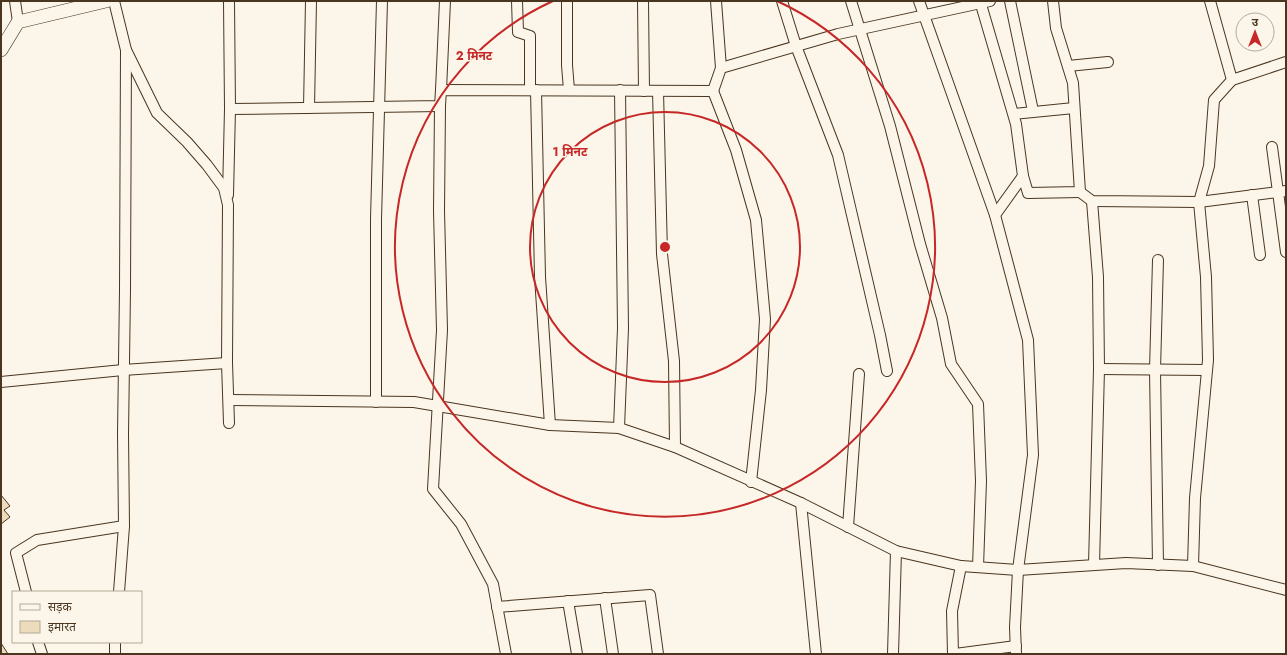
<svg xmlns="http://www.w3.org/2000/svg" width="1287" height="655" font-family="Jost,'Noto Sans Devanagari',sans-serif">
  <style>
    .building { fill: #ecdcbc; stroke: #4a3520 }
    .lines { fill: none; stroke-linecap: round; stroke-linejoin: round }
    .minor-casing { stroke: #4a3520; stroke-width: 12 }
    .tertiary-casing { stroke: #4a3520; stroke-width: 14 }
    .minor { stroke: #fbf6e9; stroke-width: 10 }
    .tertiary { stroke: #fbf6e9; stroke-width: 13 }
    .ring { fill: none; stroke: #c62828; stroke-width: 2 }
    .centre { fill: #c62828; stroke: #fbf6e9; stroke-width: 2 }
    .ring-label { font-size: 12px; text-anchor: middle; font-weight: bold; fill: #c62828; stroke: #fbf6e9; stroke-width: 3; stroke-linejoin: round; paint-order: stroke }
  </style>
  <rect width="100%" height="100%" fill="#fbf6e9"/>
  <g class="building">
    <polygon points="1,495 10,506 4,510 10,517 1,524"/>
    <polygon points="1,643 8,654 1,654"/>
  </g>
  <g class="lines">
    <defs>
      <g id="minor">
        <polyline points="15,1 18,22"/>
        <polyline points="114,1 126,50 157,113 187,142 207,165 224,188 228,205 227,363 229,423"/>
        <polyline points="517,1 518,32 530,36 530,90"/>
        <polyline points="567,1 567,65 569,90"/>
        <polyline points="643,1 644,91"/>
        <polyline points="716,1 721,68"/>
        <polyline points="782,1 796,46 838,155 880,335 887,371"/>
        <polyline points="851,1 890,126 920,244 942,318 951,364 978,404 981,481 978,567"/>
        <polyline points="919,1 995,215 1028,340 1033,455 1018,570 1015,627 1016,654"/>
        <polyline points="980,1 1016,124 1023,176 995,215"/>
        <polyline points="1010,1 1033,111"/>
        <polyline points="1210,1 1232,80 1286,62"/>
        <polyline points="1068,66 1108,62"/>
        <polyline points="441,90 445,1"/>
        <polyline points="536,90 540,277 550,425"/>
        <polyline points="658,91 662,254 674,361 675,447"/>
        <polyline points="713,91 736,150 756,220 765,319 761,390 751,482"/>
        <polyline points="440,106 439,211 442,330 433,489 461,524 493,584 506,654"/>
        <polyline points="309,108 311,1"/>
        <polyline points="230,109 440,106 441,90 713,91 721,68 838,34 990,1"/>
        <polyline points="1014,114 1074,108"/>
        <polyline points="1272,147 1286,252"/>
        <polyline points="1023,176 1028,193 1080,192 1073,83 1056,28 1053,1"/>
        <polyline points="1080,192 1092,201 1199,202 1286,191"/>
        <polyline points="228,195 230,109 229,1"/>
        <polyline points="1252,195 1260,255"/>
        <polyline points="1092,201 1098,277 1099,369 1094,565"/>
        <polyline points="1158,260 1155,370 1158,565"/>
        <polyline points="1099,369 1206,370"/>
        <polyline points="1,382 123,370 227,363"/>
        <polyline points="229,400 414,402 550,425 619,428 675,447 801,503 896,551 961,566 1018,570 1126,563 1193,566 1286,590"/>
        <polyline points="376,402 376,219 382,1"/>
        <polyline points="619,428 623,328 620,90"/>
        <polyline points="801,503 816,654"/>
        <polyline points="848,527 859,374"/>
        <polyline points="1193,566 1195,498 1208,360 1206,277 1199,202 1209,166 1214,100 1232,80"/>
        <polyline points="26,592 16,553 37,540 124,526"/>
        <polyline points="119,592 124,526 123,434 125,290 126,50"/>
        <polyline points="605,598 613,654"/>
        <polyline points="568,601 577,654"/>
        <polyline points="497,607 650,595 658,654"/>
        <polyline points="38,642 42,654"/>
        <polyline points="115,654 115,642"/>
        <polyline points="893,654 896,551"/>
        <polyline points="953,654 952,611 961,566"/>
        <polyline points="955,654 1016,646"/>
      </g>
      <polyline id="tertiary" points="1,50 18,22 106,1"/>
    </defs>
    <use href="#minor" class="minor-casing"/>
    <use href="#tertiary" class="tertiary-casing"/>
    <use href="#minor" class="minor"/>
    <use href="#tertiary" class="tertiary"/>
  </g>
  <g class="ring">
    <circle cx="665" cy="247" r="135"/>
    <path d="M777 1A270 270 0 1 1 553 1"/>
  </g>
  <circle cx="665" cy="247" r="6" class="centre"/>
  <g class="ring-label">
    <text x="474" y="60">2 मिनट</text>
    <text x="570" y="156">1 मिनट</text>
  </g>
  <rect width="1287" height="655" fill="none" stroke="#4a3520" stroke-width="4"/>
  <rect x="12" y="591" width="130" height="52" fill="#fbf6e9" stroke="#b4a999"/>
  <rect x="20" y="604" width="20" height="6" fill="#fbf6e9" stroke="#b4a999"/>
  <text x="48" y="611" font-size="12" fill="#4a3520">सड़क</text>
  <rect x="20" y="621" width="20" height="12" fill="#ecdcbc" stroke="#b4a999"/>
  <text x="48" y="631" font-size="12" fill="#4a3520">इमारत</text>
  <g transform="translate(1255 32)"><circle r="19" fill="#fbf6e9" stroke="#b4a999"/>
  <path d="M0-3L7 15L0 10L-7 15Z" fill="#c62828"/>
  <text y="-6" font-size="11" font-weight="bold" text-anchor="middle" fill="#4a3520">उ</text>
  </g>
</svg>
